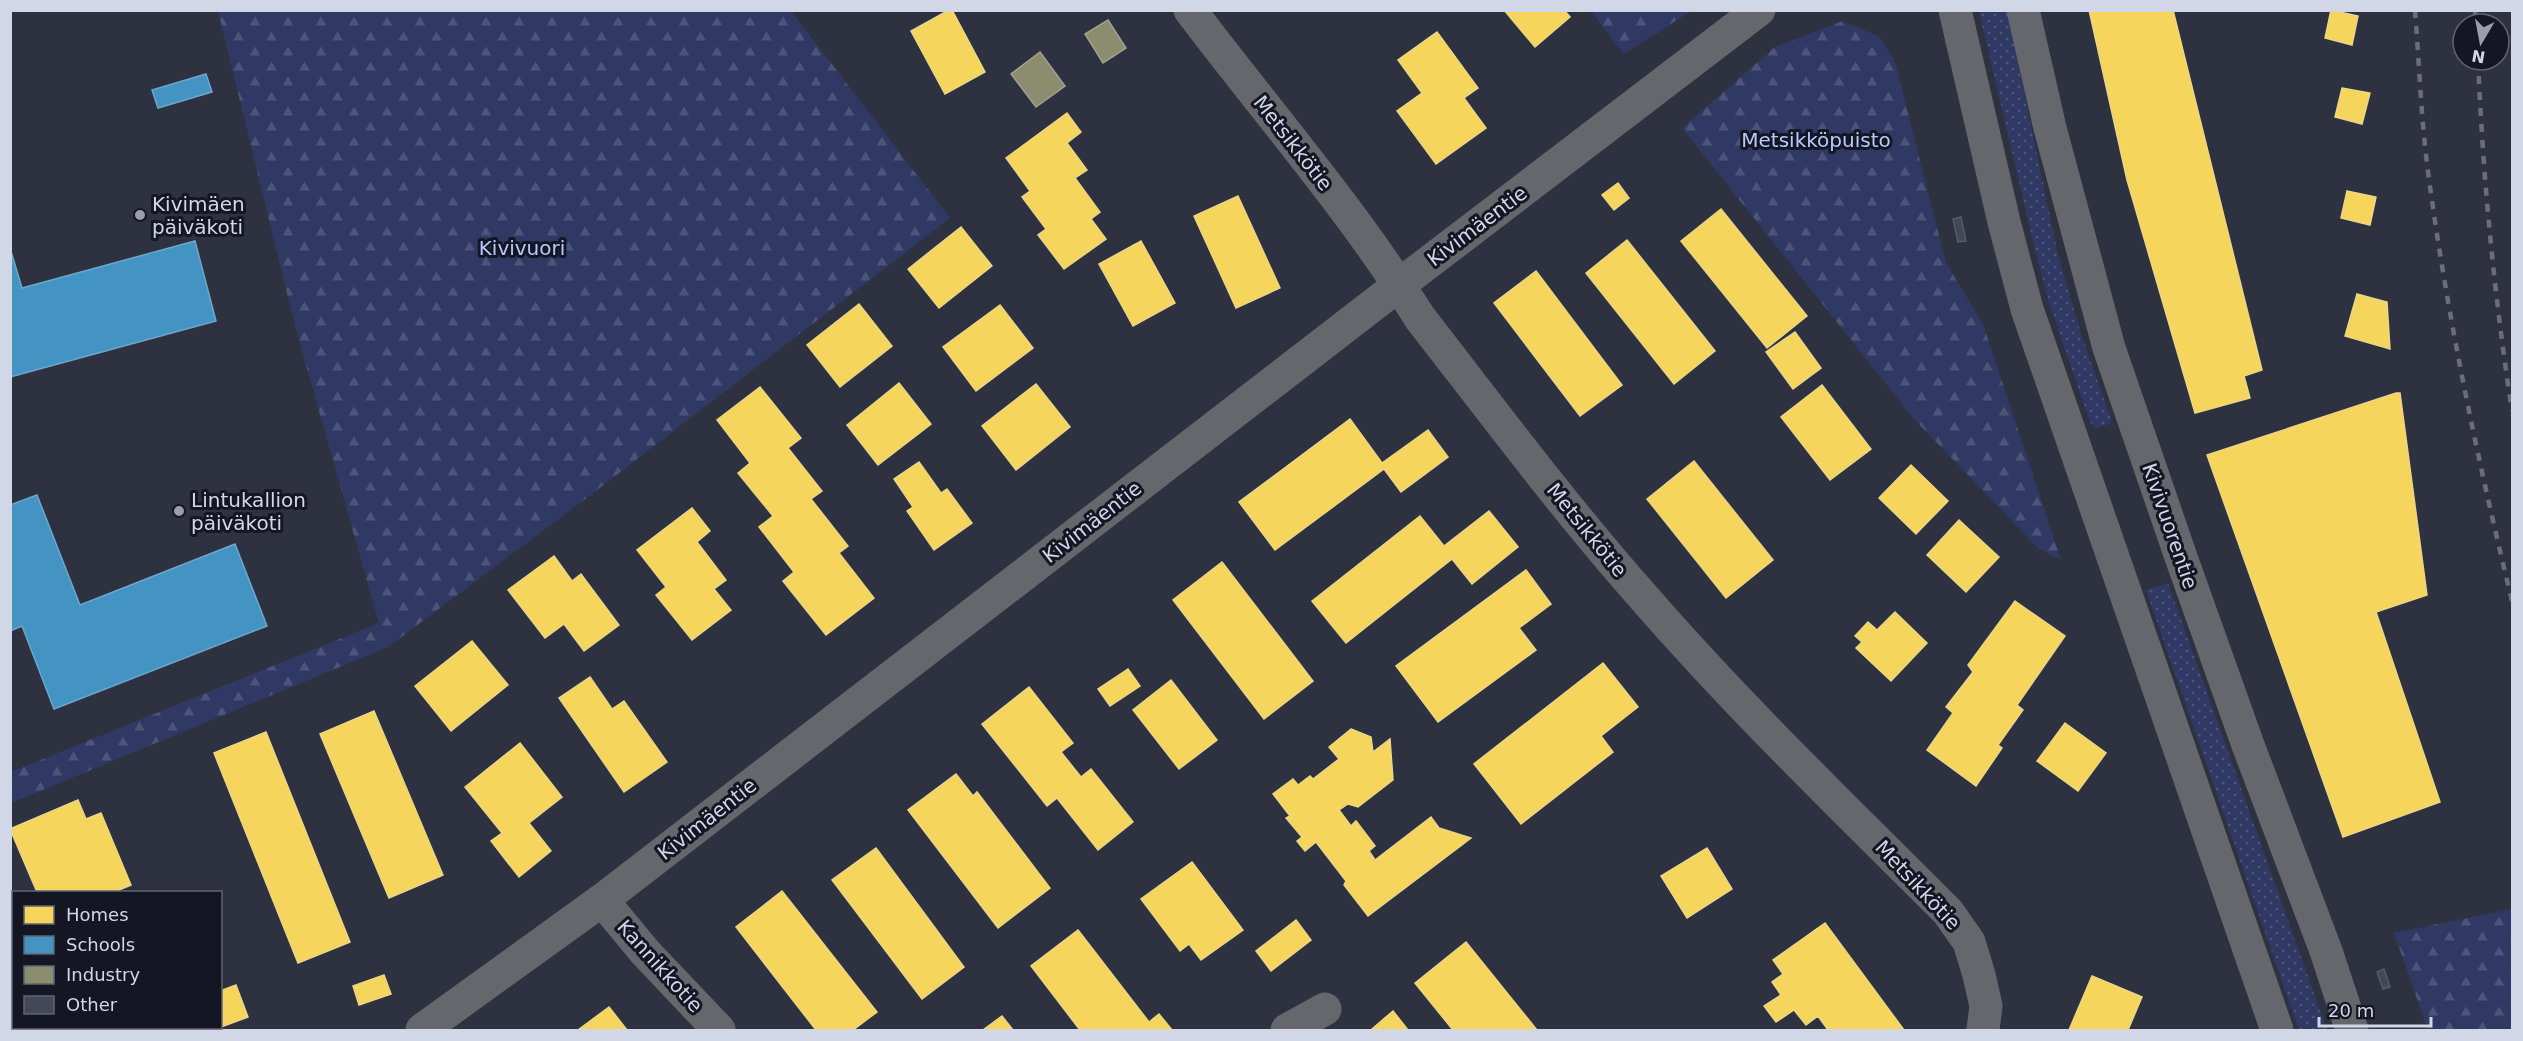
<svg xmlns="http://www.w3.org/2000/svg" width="2523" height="1041" font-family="'DejaVu Sans',sans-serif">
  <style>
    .grass { fill: url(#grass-dots) }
    .forest { fill: url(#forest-firs) }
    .homes { fill: #f6d55c; stroke: #ebd686; stroke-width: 1.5 }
    .schools { fill: #4393c3; stroke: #6ea7ce; stroke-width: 1.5 }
    .industry { fill: #8c8c6e; stroke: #a1a292; stroke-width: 1.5 }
    .building { fill: #434859; stroke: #565b67; stroke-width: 1.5 }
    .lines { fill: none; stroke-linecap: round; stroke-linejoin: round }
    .minor { stroke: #65676c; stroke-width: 33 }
    .tertiary { stroke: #65676c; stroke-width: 33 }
    .rail { stroke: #6c6e76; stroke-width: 4.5; stroke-dasharray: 8 8; stroke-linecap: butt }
    .poi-dot { fill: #999dad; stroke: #141723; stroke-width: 2 }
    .labels { text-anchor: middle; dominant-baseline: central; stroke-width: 6; stroke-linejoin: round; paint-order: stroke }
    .park-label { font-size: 20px; fill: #b8c8fe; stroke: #141723 }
    .street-label { font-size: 20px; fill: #d2d7e7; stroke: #141723 }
    .poi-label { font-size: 20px; fill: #d2d7e7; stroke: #141723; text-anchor: start }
  </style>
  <defs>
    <pattern id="grass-dots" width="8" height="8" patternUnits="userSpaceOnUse" patternTransform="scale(1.5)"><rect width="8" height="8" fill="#2f3963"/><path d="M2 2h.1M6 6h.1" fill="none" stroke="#4c5579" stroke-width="1.8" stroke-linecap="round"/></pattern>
    <pattern id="forest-firs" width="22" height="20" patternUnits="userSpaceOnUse" patternTransform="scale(1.5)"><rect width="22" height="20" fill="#2f3963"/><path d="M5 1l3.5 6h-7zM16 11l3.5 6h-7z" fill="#4c5579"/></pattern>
  </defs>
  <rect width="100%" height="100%" fill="#2e3240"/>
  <g class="grass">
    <polygon points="1979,11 2007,11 2058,255 2082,337 2111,419 2110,424 2096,428 2090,422 2049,302 2035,250"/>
    <polygon points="2168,583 2327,1030 2299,1030 2146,590"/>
  </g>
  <g class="forest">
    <polygon points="218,11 791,11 950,218 584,500 388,647 11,803 11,772 379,623 295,326"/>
    <polygon points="1591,11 1691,11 1624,54"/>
    <polygon points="1843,21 1880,37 1895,62 1946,263 1983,324 2061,560 2039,549 1915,420 1682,128 1775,47"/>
    <polygon points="2512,909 2512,1030 2428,1030 2394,933"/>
  </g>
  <g class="homes">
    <polygon points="949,10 952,10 985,72 945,94 911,31"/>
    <polygon points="1504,10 1564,10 1570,17 1535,47"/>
    <polygon points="2089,10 2173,10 2262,370 2244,376 2250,398 2195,413 2127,180"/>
    <polygon points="2331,10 2358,16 2352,45 2325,38"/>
    <polygon points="1437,32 1478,88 1464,98 1486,128 1436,164 1397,111 1422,93 1398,60"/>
    <polygon points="2342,88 2370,93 2362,124 2335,117"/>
    <polygon points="1067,113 1081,132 1067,143 1087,170 1075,178 1100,212 1091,219 1106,239 1064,269 1038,235 1046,229 1022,197 1030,191 1006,158"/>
    <polygon points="1618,183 1629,198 1614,210 1602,195"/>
    <polygon points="2347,191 2376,197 2370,225 2341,218"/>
    <polygon points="1238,196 1280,288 1236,308 1194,216"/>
    <polygon points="1721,209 1807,316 1767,348 1681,241"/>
    <polygon points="961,227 992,266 939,308 908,269"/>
    <polygon points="1627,240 1715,351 1674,384 1586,273"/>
    <polygon points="1141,241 1175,303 1133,326 1099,264"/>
    <polygon points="1536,271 1622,385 1580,416 1494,303"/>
    <polygon points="2357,294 2387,302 2390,349 2345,336"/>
    <polygon points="859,304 892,346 840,387 807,345"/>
    <polygon points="1000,305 1033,348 976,391 943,347"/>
    <polygon points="1795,332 1821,368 1793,389 1766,352"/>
    <polygon points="899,383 931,424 878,465 847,425"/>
    <polygon points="1036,384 1070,427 1016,470 982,426"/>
    <polygon points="1822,385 1871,449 1830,480 1781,417"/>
    <polygon points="760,387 801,438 788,448 822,491 811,499 848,546 839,553 874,598 826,635 783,581 794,572 759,527 773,516 738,473 750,463 717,420"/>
    <polygon points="2396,393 2400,393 2427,595 2376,612 2440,802 2343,837 2207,455"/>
    <polygon points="1350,419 1382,463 1428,430 1448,457 1401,492 1384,469 1275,550 1239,502"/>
    <polygon points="1694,461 1773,560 1726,598 1647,499"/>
    <polygon points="919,462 941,493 947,489 972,523 934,550 907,511 913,507 894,479"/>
    <polygon points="1911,465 1948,501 1916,534 1879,498"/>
    <polygon points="692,508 710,531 697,542 726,580 714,589 731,610 692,640 656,595 666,587 637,550"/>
    <polygon points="1489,511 1518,547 1472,584 1452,559 1346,643 1312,601 1420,516 1444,546"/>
    <polygon points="1959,520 1999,557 1966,592 1927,555"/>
    <polygon points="554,556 572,581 581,574 619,625 584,651 564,624 545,638 508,590"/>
    <polygon points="1222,562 1313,681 1264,719 1173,600"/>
    <polygon points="1526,570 1551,604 1519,628 1536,650 1438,722 1396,666"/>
    <polygon points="2015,601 2065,636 2017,705 2023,710 1998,745 2002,748 1976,786 1927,750 1953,713 1946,707 1973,672 1968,665"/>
    <polygon points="1895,612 1927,643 1891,681 1856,648 1862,642 1855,636 1868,622 1877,630"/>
    <polygon points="472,641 508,685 451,731 415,686"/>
    <polygon points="1603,663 1638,707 1601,736 1613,752 1521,824 1474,764"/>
    <polygon points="1128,669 1140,686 1110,706 1098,689"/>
    <polygon points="590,677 612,709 624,701 667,762 624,792 559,698"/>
    <polygon points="1171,680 1217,740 1179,769 1133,710"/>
    <polygon points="1029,687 1073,743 1061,752 1081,777 1091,769 1133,822 1098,850 1057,798 1047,806 982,724"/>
    <polygon points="374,711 443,875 389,898 320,734"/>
    <polygon points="2065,723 2106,753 2078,791 2037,761"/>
    <polygon points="1351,729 1371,737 1373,752 1390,739 1393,780 1358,807 1348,804 1339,810 1351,826 1356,821 1375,846 1369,851 1375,860 1431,817 1439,828 1471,838 1368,916 1344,885 1346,881 1316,842 1305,851 1297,841 1302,837 1286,818 1290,816 1273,794 1293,779 1298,785 1310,776 1313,779 1339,759 1329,747"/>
    <polygon points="266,732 350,942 298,963 214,753"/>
    <polygon points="520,743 562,797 529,823 551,851 519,877 491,841 502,833 465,787"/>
    <polygon points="956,774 973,796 977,792 1050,888 998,928 908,810"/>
    <polygon points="78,800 86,819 101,813 131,885 114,892 37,892 10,829"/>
    <polygon points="876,848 964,967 922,999 832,880"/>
    <polygon points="1707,848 1732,889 1687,918 1661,876"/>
    <polygon points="1192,862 1243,930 1201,960 1189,944 1180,951 1141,899"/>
    <polygon points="782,891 877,1012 853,1030 816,1030 736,927"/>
    <polygon points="1296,920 1311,940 1271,971 1256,951"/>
    <polygon points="1825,923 1904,1030 1828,1030 1818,1016 1806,1025 1794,1010 1776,1022 1764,1006 1781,995 1772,982 1783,974 1773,960"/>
    <polygon points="1078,930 1149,1022 1159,1014 1172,1030 1080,1030 1031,966"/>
    <polygon points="1466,942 1537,1030 1453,1030 1415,983"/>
    <polygon points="384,975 391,994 359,1005 353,986"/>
    <polygon points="2092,976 2142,997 2128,1030 2069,1030"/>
    <polygon points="236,985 248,1017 213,1030 193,1030 192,1028 220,1028 220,991"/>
    <polygon points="609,1007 627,1030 578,1030"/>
    <polygon points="1393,1011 1408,1030 1373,1030 1372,1029"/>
    <polygon points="1002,1016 1013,1030 983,1030"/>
    <polygon points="97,1028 123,1028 115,1030 98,1030"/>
  </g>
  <g class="schools">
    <polygon points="206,74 212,92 158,108 152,90"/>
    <polygon points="195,241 216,321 10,377 10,248 22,288"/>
    <polygon points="37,495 80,605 235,544 267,626 54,709 22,626 10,631 10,505"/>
  </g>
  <g class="industry">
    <polygon points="1108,20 1126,48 1103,63 1085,34"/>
    <polygon points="1040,52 1065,86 1036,107 1011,74"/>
  </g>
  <g class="building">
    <polygon points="1961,217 1966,241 1958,242 1953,219"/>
    <polygon points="2384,969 2390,987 2383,989 2377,972"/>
  </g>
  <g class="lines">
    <g class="minor">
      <path d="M1190,10C1267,112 1352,209 1420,318C1494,413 1566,510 1646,600C1741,709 1846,810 1948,912L1969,942L1979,975L1986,1006L1983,1030"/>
      <polyline points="602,900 645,952 719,1030"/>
      <polyline points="422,1030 602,900 1399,285 1759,10"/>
      <polyline points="1287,1030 1325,1009"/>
    </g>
    <g class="tertiary">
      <polyline points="1955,10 2004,222 2027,309 2277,1030"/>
      <polyline points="2023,10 2050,128 2109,348 2182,560 2248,745 2326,951 2352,1030"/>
    </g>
    <g class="rail">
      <path d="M2415,10C2419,62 2421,114 2427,164C2446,311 2477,457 2512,601"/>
      <polyline points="2475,10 2476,24"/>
      <path d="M2478,60C2483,178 2494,294 2512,411"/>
    </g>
  </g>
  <g class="poi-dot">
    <circle cx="140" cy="215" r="6"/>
    <circle cx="179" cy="511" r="6"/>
  </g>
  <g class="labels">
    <g class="park-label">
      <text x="1816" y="140">Metsikköpuisto</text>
      <text x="522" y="248">Kivivuori</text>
    </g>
    <g class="street-label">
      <text transform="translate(1293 143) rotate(52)">Metsikkötie</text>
      <text transform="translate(1477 226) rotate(-37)">Kivimäentie</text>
      <text transform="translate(1092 522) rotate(-38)">Kivimäentie</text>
      <text transform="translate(2170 526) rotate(71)">Kivivuorentie</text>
      <text transform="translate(1587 530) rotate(51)">Metsikkötie</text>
      <text transform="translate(707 819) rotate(-38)">Kivimäentie</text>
      <text transform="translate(1918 885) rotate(47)">Metsikkötie</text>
      <text transform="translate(660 966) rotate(48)">Kannikkotie</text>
    </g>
    <g class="poi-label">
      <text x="152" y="204">Kivimäen<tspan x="152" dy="23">päiväkoti</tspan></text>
      <text x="191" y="500">Lintukallion<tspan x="191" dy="23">päiväkoti</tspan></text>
    </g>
  </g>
  <rect width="2523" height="1041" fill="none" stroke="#d2d7e7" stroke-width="24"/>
  <rect x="12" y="891" width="210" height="138" fill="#141723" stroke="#606471" stroke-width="1.5"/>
  <rect x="24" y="906" width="30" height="18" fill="#f6d55c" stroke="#606471" stroke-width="1.5"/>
  <text x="66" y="921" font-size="18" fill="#d2d7e7">Homes</text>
  <rect x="24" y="936" width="30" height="18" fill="#4393c3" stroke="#606471" stroke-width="1.5"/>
  <text x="66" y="951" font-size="18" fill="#d2d7e7">Schools</text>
  <rect x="24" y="966" width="30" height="18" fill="#8c8c6e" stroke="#606471" stroke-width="1.5"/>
  <text x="66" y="981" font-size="18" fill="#d2d7e7">Industry</text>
  <rect x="24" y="996" width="30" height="18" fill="#434859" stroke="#606471" stroke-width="1.5"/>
  <text x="66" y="1011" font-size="18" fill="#d2d7e7">Other</text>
  <g transform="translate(2481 42) rotate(190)"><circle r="28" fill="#141723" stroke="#606471" stroke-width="1.5"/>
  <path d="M0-4.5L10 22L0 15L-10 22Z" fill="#999dad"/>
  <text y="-9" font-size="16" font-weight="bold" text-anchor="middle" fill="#d2d7e7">N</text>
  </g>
  <path d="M2319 1017v9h112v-9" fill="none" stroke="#d2d7e7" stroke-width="3"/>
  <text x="2328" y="1017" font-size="18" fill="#d2d7e7" stroke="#141723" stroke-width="4.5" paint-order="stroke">20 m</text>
</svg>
